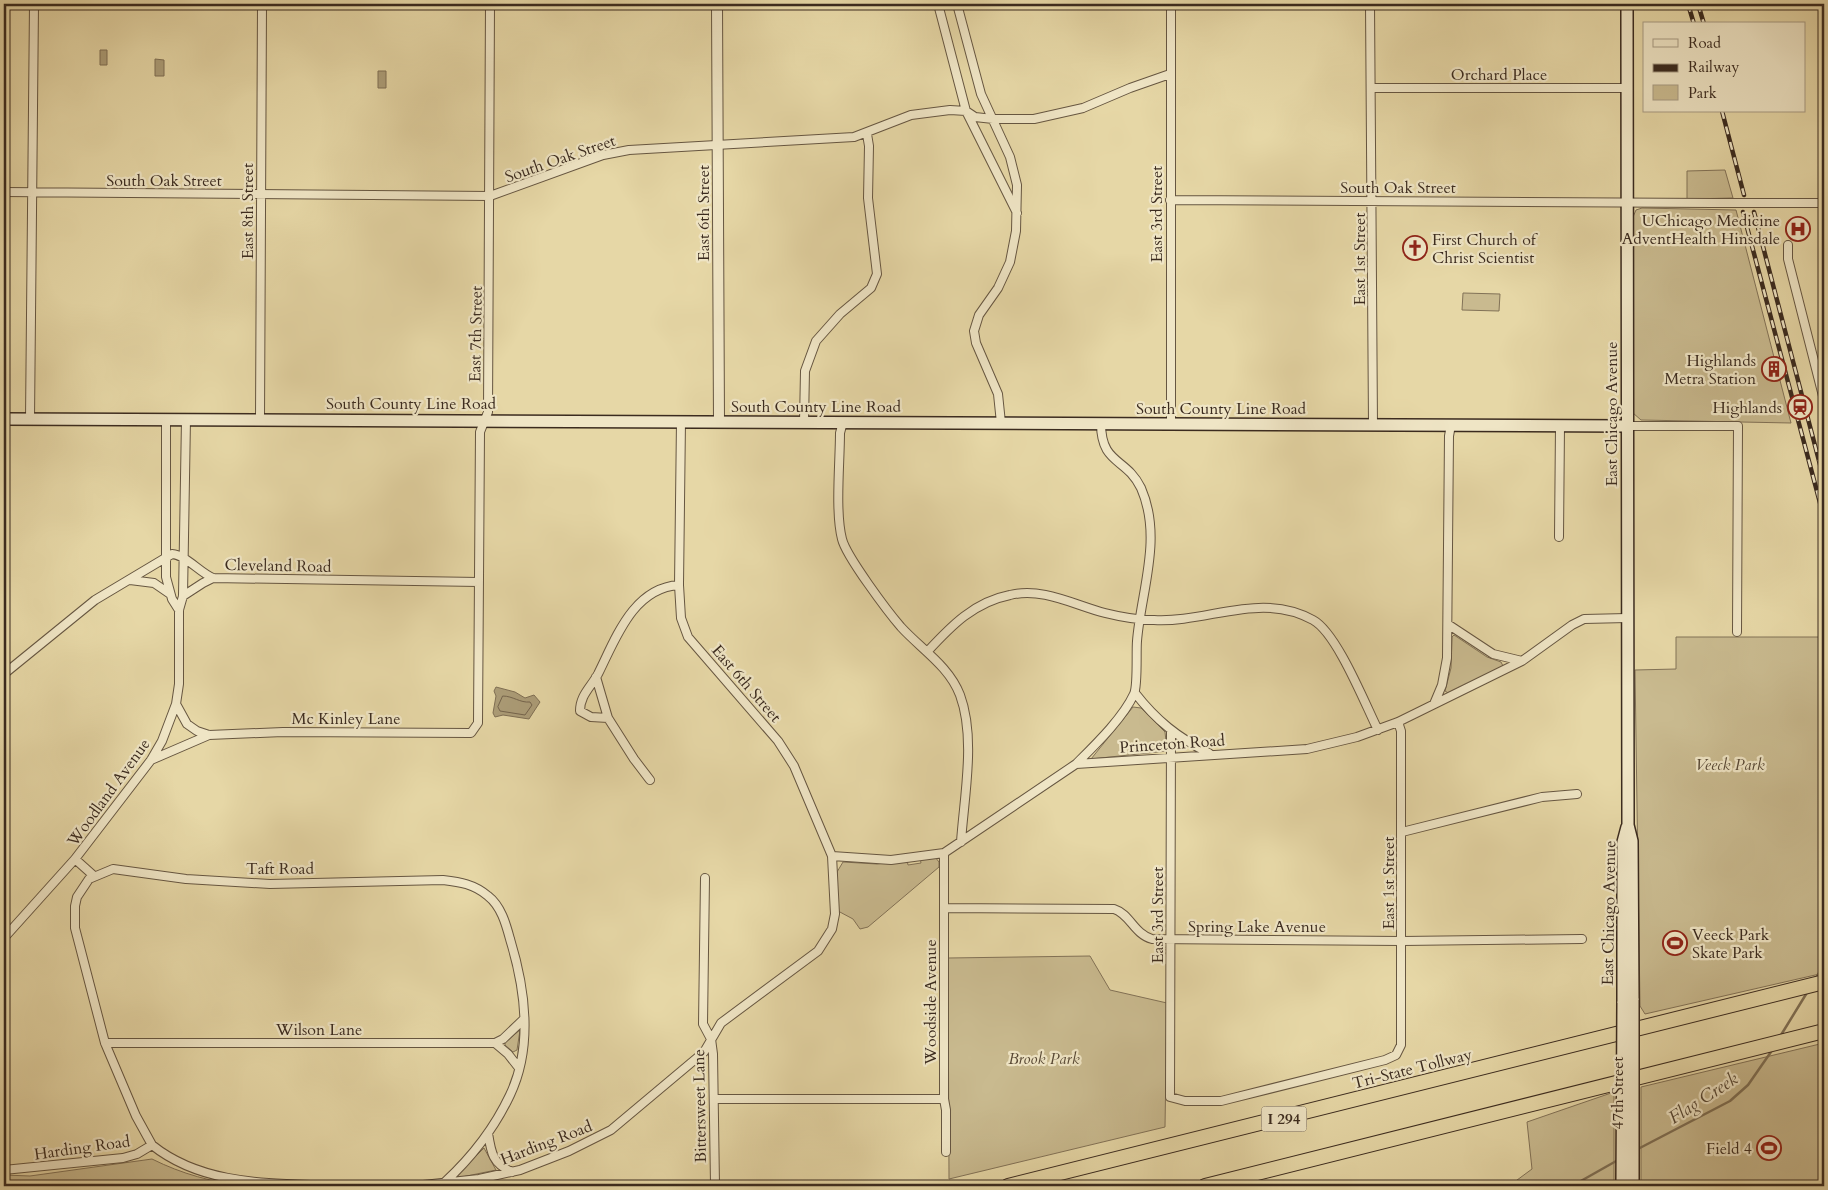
<svg xmlns="http://www.w3.org/2000/svg" width="1828" height="1190" viewBox="0 0 1828 1190" font-family="Cardo,serif">
<style>
.green{fill:#c9ba8f;stroke:#827257}
.water{fill:#ac9d78;stroke:#7f6f54}
.lines{fill:none;stroke-linecap:round;stroke-linejoin:round}
.shore{stroke:#74644c;stroke-width:1}
.stream{stroke:#7f6f54;stroke-width:2.5}
.minor-casing{stroke:#665641;stroke-width:10}
.tertiary-casing{stroke:#665641;stroke-width:12}
.secondary-casing{stroke:#3b2b1f;stroke-width:14}
.motorway-casing{stroke:#3b2b1f;stroke-width:16}
.minor{stroke:#efe5c5;stroke-width:8}
.tertiary{stroke:#efe5c5;stroke-width:10}
.secondary{stroke:#efe5c5;stroke-width:11}
.motorway{stroke:#e6d7a6;stroke-width:14}
.rail-casing{stroke:#3b2b1f;stroke-width:4.5}
.rail{stroke:#efe5c5;stroke-width:2.5;stroke-dasharray:8;stroke-linecap:butt}
.minor-bridge-casing{stroke:#665641;stroke-width:10;stroke-linecap:butt}
.secondary-bridge-casing{stroke:#3b2b1f;stroke-width:14;stroke-linecap:butt}
.minor-bridge{stroke:#efe5c5;stroke-width:8}
.secondary-bridge{stroke:#efe5c5;stroke-width:11}
.labels{text-anchor:middle;stroke-width:4.5;stroke-linejoin:round;paint-order:stroke}
.shield{fill:#efe5c5;stroke:#716351;stroke-width:1}
.shield-label{font-size:15px;font-weight:bold;fill:#3b2b1f}
.street-label{font-size:16px;fill:#3b2b1f;stroke:#efe5c5}
.poi-label{font-size:16px;fill:#3b2b1f;stroke:#efe5c5;text-anchor:end}
.park-label{font-size:16px;font-style:italic;fill:#574835;stroke:#efe5c5}
.water-label{font-size:18px;font-style:italic;fill:#574835;stroke:#efe5c5}
</style>
<rect width="100%" height="100%" fill="#e6d7a6"/>
<filter id="stains"><feTurbulence type="fractalNoise" baseFrequency=".004" numOctaves="4"/><feColorMatrix values="0 0 0 0 .2 0 0 0 0 .09 0 0 0 0 .02 0 0 0 .5 -.17"/></filter>
<radialGradient id="worn" r=".72"><stop offset=".6" stop-color="#630" stop-opacity="0"/><stop offset="1" stop-color="#630" stop-opacity=".3"/></radialGradient>
<path class="green" d="M1725,170L1733,198L1687,199V171Z
M1642,208L1736,210L1791,423L1641,420L1633,413V217L1636,210Z
M1463,293L1500,294L1499,311L1462,310Z
M1454,635L1487,657L1501,662L1503,666L1450,694L1445,691L1451,668L1452,637Z
M1676,637H1824V973L1645,1014L1640,1006L1635,670L1676,669Z
M1133,707L1141,708L1165,732L1167,751L1091,759Z
M935,857L939,862V867L868,927L860,929L853,919L838,911L837,872L843,862L877,864L907,860L908,865L921,863L920,858Z
M1090,956L1110,990L1167,1003L1165,1127L949,1179L948,958Z
M520,1030L517,1050L513,1052L505,1045V1042Z
M1824,1043V1186H1641V1087Z
M1614,1092V1186H1493L1513,1183L1532,1169L1527,1122Z
M484,1148L496,1170L457,1178V1175Z
M152,1159C182,1174 212,1182 245,1186H4V1175L30,1176Z"/>
<path class="water" d="M100,50H107V65H100Z
M155,59L164,60V76H155Z
M378,71H386V88H378Z
M496,687L515,692L525,698L534,695L540,702L529,719L503,715L495,717L493,713L496,696L494,691Z"/>
<g class="lines">
<path class="shore" d="M503,696C513,696 520,703 530,702L532,705L525,715L500,711L498,707Z"/>
<path class="stream" d="M1816,978L1824,964
M1781,1035L1808,991
M1636,1150L1730,1101L1748,1085L1773,1049
M1572,1186L1618,1160"/>
<defs>
<path id="minor" d="M938,4L966,111L1017,213
M957,4L981,94L1010,157L1017,185L1016,231L1010,262L998,288L979,315L974,331L976,343L998,394L1001,423
M1370,4L1373,425
M1371,88H1627
M4,192L490,196L603,155L629,150L854,137L911,115L950,110L966,111L975,117L993,119H1034L1083,108L1130,88L1170,74
M1170,200L1714,203
M1779,203H1824
M1788,245V259L1824,400
M30,419L34,4
M166,419V577L172,599L179,610
M260,419L262,4
M804,422L805,371L816,341L840,314L871,288L877,274L868,198L869,146L867,134
M843,422L840,433C840,462 835,512 842,539C846,556 888,612 901,627C921,649 949,666 960,695C976,738 964,797 961,842
M1171,424V4
M1627,426H1738L1737,632
M1559,537L1560,426
M130,580L154,583L170,594
M183,596L203,583L213,578
M1449,625L1493,654L1522,661L1572,625L1584,619L1627,618
M927,652C951,626 974,602 1010,595C1043,587 1074,605 1105,613C1121,617 1138,620 1154,620C1208,623 1261,591 1313,620C1337,633 1365,704 1378,730
M4,674L95,600L172,554C186,555 199,572 213,578L479,582
M596,677L608,718L634,759L650,780
M1135,693C1156,720 1178,738 1209,753
M176,704L187,724L197,731L209,735L283,732L471,733L478,723L480,432L488,412L490,4
M1434,704L1442,685L1447,658L1449,436L1451,425
M608,718L591,717L580,711C580,695 591,687 598,674C616,638 633,588 679,585
M1171,732L1170,1097L1185,1101H1221L1385,1060L1396,1055L1401,1045V731L1398,722
M151,760L209,735
M1076,764C1095,745 1123,718 1134,694C1138,686 1136,652 1137,641C1141,591 1163,538 1141,488C1126,457 1101,465 1101,423
M1402,832L1542,797L1577,794
M944,853V1099L946,1110V1152
M832,856L891,860L944,853L1076,764L1307,749L1357,737L1398,722L1522,661
M75,859L94,876
M705,878L703,1024L711,1039L713,1054L715,1185
M944,908L1114,909C1130,914 1134,934 1152,939L1402,941L1582,939
M4,938L75,859L151,760L162,741L176,704L179,684V610L183,596L186,419
M105,1043H495L503,1039L524,1019
M495,1043L508,1054L519,1068
M715,1099H944
M488,1133C491,1153 493,1164 512,1172
M152,1145L136,1116L105,1043L75,928V906L77,897L89,879L113,869L186,879L270,884L443,880C460,882 474,884 488,896C501,906 506,924 510,939C525,988 533,1047 510,1095C494,1129 472,1157 445,1182
M4,1170L123,1158L137,1154L152,1145C203,1186 271,1183 334,1186
M414,1186L479,1179L520,1170L569,1151L611,1130L704,1052L721,1023L818,951L832,929L835,914L832,856L794,766L778,741L688,637L681,618L679,585L681,421"/>
<path id="tertiary" d="M717,4L719,421"/>
<path id="secondary" d="M1627,4L1628,825L1632,841L1633,1000
M4,419L1627,426
M1623,1003V842L1627,827"/>
<path id="motorway" d="M1008,1186L1824,982
M1205,1186L1824,1031"/>
</defs>
<use href="#minor" class="minor-casing"/>
<use href="#tertiary" class="tertiary-casing"/>
<use href="#secondary" class="secondary-casing"/>
<use href="#motorway" class="motorway-casing"/>
<use href="#minor" class="minor"/>
<use href="#tertiary" class="tertiary"/>
<use href="#secondary" class="secondary"/>
<use href="#motorway" class="motorway"/>
<defs>
<path id="rail" d="M1688,4L1694,24
M1698,4L1704,24
M1722,111L1744,195
M1743,212L1824,518
M1754,212L1824,480"/>
</defs>
<use href="#rail" class="rail-casing"/>
<use href="#rail" class="rail"/>
<defs>
<path id="minor-bridge" d="M1714,203H1779"/>
<path id="secondary-bridge" d="M1633,1000V1186
M1622,1186L1623,1003"/>
</defs>
<use href="#minor-bridge" class="minor-bridge-casing"/>
<use href="#secondary-bridge" class="secondary-bridge-casing"/>
<use href="#minor-bridge" class="minor-bridge"/>
<use href="#secondary-bridge" class="secondary-bridge"/>
</g>
<defs>
<symbol id="hospital-ring" viewBox="-11 -11 22 22"><circle r="9.5" fill="#efe5c5" stroke="#8f2418" stroke-width="1.5"/><path d="M-5-5h3v3.5h4V-5h3V5h-3V1.5h-4V5h-3Z" fill="#8f2418"/></symbol>
<symbol id="church-ring" viewBox="-11 -11 22 22"><circle r="9.5" fill="#efe5c5" stroke="#8f2418" stroke-width="1.5"/><path d="M-1.2-6h2.4v3.5h3.3v2.4h-3.3V6h-2.4V-.1h-3.3v-2.4h3.3Z" fill="#8f2418"/></symbol>
<symbol id="building-ring" viewBox="-11 -11 22 22"><circle r="9.5" fill="#efe5c5" stroke="#8f2418" stroke-width="1.5"/><path d="M-4-6H4V6H1V3H-1V6H-4ZM-2.5-4.3h1.7v1.8h-1.7ZM.8-4.3h1.7v1.8H.8ZM-2.5-1h1.7V.8h-1.7ZM.8-1h1.7V.8H.8Z" fill="#8f2418"/></symbol>
<symbol id="station-ring" viewBox="-11 -11 22 22"><circle r="9.5" fill="#efe5c5" stroke="#8f2418" stroke-width="1.5"/><path d="M-3-6H3Q5-6 5-4V2Q5 4 3 4L4.5 6H3L1.5 4h-3L-3 6H-4.5L-3 4Q-5 4-5 2V-4Q-5-6-3-6ZM-3.5-4v3h7v-3ZM-3.5 1v1.5H-2V1ZM2 1v1.5H3.5V1Z" fill="#8f2418"/></symbol>
<symbol id="stadium-ring" viewBox="-11 -11 22 22"><circle r="9.5" fill="#efe5c5" stroke="#8f2418" stroke-width="1.5"/><path d="M0-5a6.5 5 0 1 0 0 10a6.5 5 0 1 0 0-10ZM-3.5-1.8h7v3.6h-7Z" fill="#8f2418"/></symbol>
</defs>
<g fill-rule="evenodd">
<use href="#hospital-ring" x="1784" y="215" width="28" height="28"/>
<use href="#church-ring" x="1401" y="234" width="28" height="28"/>
<use href="#building-ring" x="1760" y="355" width="28" height="28"/>
<use href="#station-ring" x="1786" y="393" width="28" height="28"/>
<use href="#stadium-ring" x="1661" y="929" width="28" height="28"/>
<use href="#stadium-ring" x="1755" y="1134" width="28" height="28"/>
</g>
<g class="labels">
<rect class="shield" x="1261.5" y="1106.5" width="45" height="25" rx="4"/>
<g class="shield-label">
<text x="1284" y="1124">I 294</text>
</g>
<g class="street-label">
<text x="1499" y="80">Orchard Place</text>
<text transform="translate(560 158) rotate(-19)" y="6">South Oak Street</text>
<text x="164" y="186">South Oak Street</text>
<text x="1398" y="193">South Oak Street</text>
<text transform="translate(247 211) rotate(-90)" y="6">East 8th Street</text>
<text transform="translate(703 213) rotate(-90)" y="6">East 6th Street</text>
<text transform="translate(1156 214) rotate(-90)" y="6">East 3rd Street</text>
<text transform="translate(1359 259) rotate(-90)" y="6">East 1st Street</text>
<text transform="translate(475 334) rotate(-89)" y="6">East 7th Street</text>
<text x="411" y="409">South County Line Road</text>
<text x="816" y="412">South County Line Road</text>
<text x="1221" y="414">South County Line Road</text>
<text transform="translate(1611 414) rotate(-90)" y="6">East Chicago Avenue</text>
<text transform="translate(278 565) rotate(1)" y="6">Cleveland Road</text>
<text transform="translate(747 683) rotate(49)" y="6">East 6th Street</text>
<text x="346" y="724">Mc Kinley Lane</text>
<text transform="translate(1172 743) rotate(-4)" y="6">Princeton Road</text>
<text transform="translate(108 792) rotate(-54)" y="6">Woodland Avenue</text>
<text x="280" y="874">Taft Road</text>
<text transform="translate(1388 883) rotate(-90)" y="6">East 1st Street</text>
<text transform="translate(1608 913) rotate(-89)" y="6">East Chicago Avenue</text>
<text transform="translate(1157 915) rotate(-90)" y="6">East 3rd Street</text>
<text x="1257" y="932">Spring Lake Avenue</text>
<text transform="translate(930 1002) rotate(-90)" y="6">Woodside Avenue</text>
<text x="319" y="1035">Wilson Lane</text>
<text transform="translate(1412 1068) rotate(-14)" y="6">Tri-State Tollway</text>
<text transform="translate(1617 1093) rotate(-90)" y="6">47th Street</text>
<text transform="translate(699 1106) rotate(-91)" y="6">Bittersweet Lane</text>
<text transform="translate(546 1142) rotate(-21)" y="6">Harding Road</text>
<text transform="translate(82 1147) rotate(-8)" y="6">Harding Road</text>
</g>
<g class="poi-label">
<text x="1780" y="226">UChicago Medicine<tspan x="1780" dy="18">AdventHealth Hinsdale</tspan></text>
<text x="1432" y="245" text-anchor="start">First Church of<tspan x="1432" dy="18">Christ Scientist</tspan></text>
<text x="1756" y="366">Highlands<tspan x="1756" dy="18">Metra Station</tspan></text>
<text x="1782" y="413">Highlands</text>
<text x="1692" y="940" text-anchor="start">Veeck Park<tspan x="1692" dy="18">Skate Park</tspan></text>
<text x="1752" y="1154">Field 4</text>
</g>
<g class="park-label">
<text x="1730" y="770">Veeck Park</text>
<text x="1044" y="1064">Brook Park</text>
</g>
<g class="water-label">
<text transform="translate(1703 1098) rotate(-33)" y="6">Flag Creek</text>
</g>
</g>
<rect width="1828" height="1190" fill="none" stroke="#e6d7a6" stroke-width="20"/>
<rect x="5" y="5" width="1818" height="1180" fill="none" stroke="#3b2b1f" stroke-width="2.5"/>
<rect x="10" y="10" width="1808" height="1170" fill="none" stroke="#3b2b1f"/>
<rect x="1643" y="22" width="162" height="90" fill="#efe5c5" stroke="#a79b83"/>
<rect x="1653" y="39" width="25" height="8" fill="#efe5c5" stroke="#a79b83"/>
<text x="1688" y="48" font-size="15" fill="#3b2b1f">Road</text>
<rect x="1653" y="64" width="25" height="8" fill="#3b2b1f" stroke="#a79b83"/>
<text x="1688" y="72" font-size="15" fill="#3b2b1f">Railway</text>
<rect x="1653" y="85" width="25" height="15" fill="#c9ba8f" stroke="#a79b83"/>
<text x="1688" y="98" font-size="15" fill="#3b2b1f">Park</text>
<rect width="100%" height="100%" filter="url(#stains)"/>
<rect width="100%" height="100%" fill="url(#worn)"/>
</svg>
